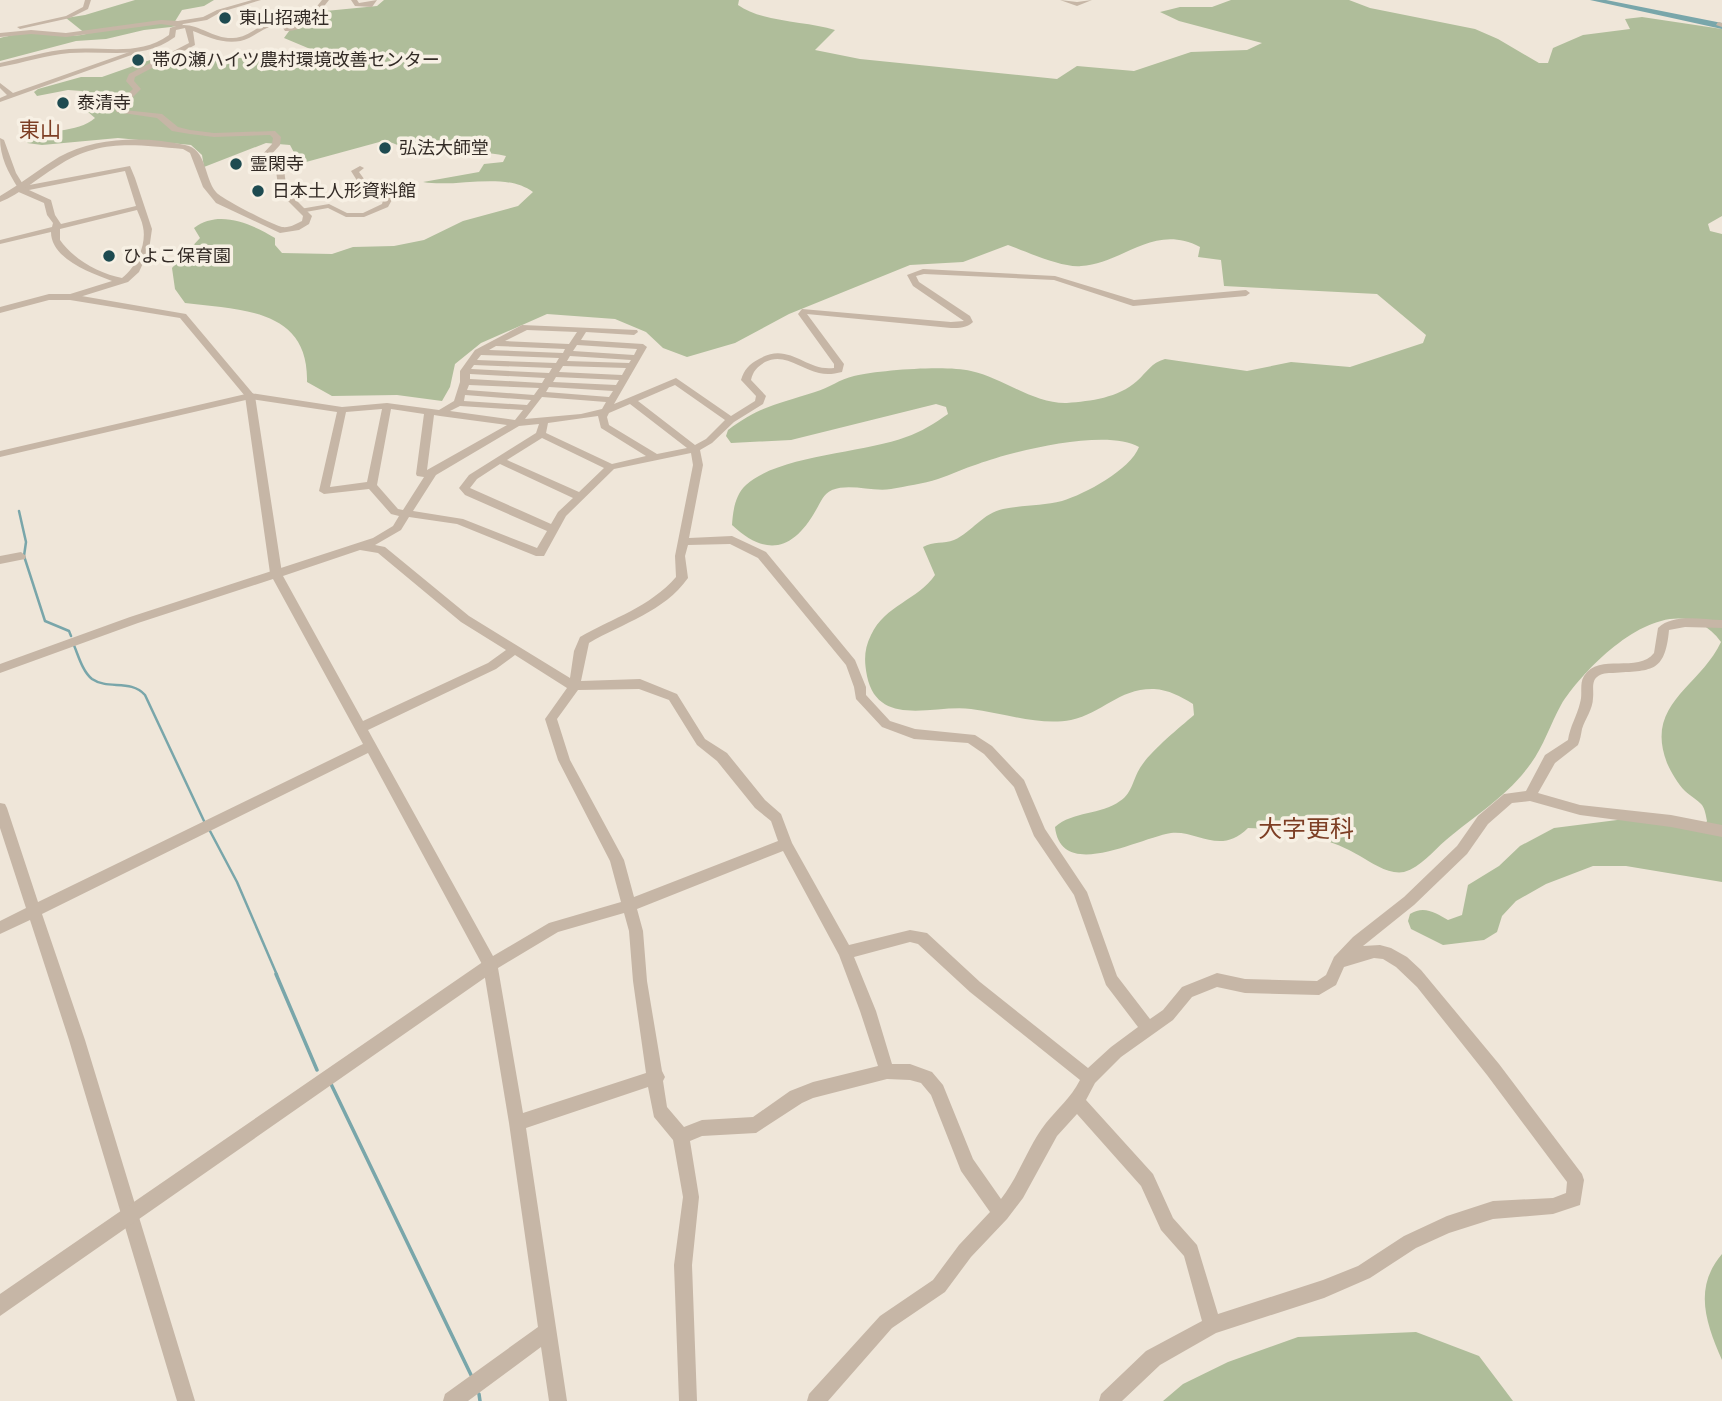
<svg xmlns="http://www.w3.org/2000/svg" width="1722" height="1401" viewBox="0 0 1722 1401" font-family="'DejaVu Sans','Noto Sans JP',sans-serif">
<style>
.green{fill:#afbd9a}
.lines{fill:none;stroke-linecap:round;stroke-linejoin:round}
.stream-far1{stroke:#79a6aa;stroke-width:2.5}
.stream{stroke:#79a6aa;stroke-width:3.5}
.river{fill:#79a6aa;fill-rule:evenodd}
.minor{fill:#c6b6a6;fill-rule:evenodd}
.tertiary{fill:#c6b6a6;fill-rule:evenodd}
.poi-dot{fill:#1e4b51;stroke:#f7f0e4;stroke-width:2.5}
.labels{text-anchor:middle;stroke-width:7;stroke-linejoin:round;paint-order:stroke}
.far-poi-label{font-size:18px;fill:#332b26;stroke:#f7f0e4;text-anchor:start}
.far-quarter-label{font-size:21px;fill:#7d3e24;stroke:#f7f0e4}
.quarter-label{font-size:24px;fill:#7d3e24;stroke:#f7f0e4}
</style>
<rect width="100%" height="100%" fill="#efe6d9"/>
<path class="green" d="M135,0H214L204,6L182,10L174,23L176,26L171,27L144,30L106,39L76,41L0,61V38C11,36 24,31 35,32C52,35 68,38 86,34L66,18L85,15Z
M384,0H739L738,5C761,22 806,21 835,30L815,50L860,59L1057,79L1077,66L1134,71L1191,52L1247,50L1262,43L1179,21L1160,12L1180,7H1212L1231,0H1349L1370,8L1475,29L1498,39L1539,63H1548L1553,48L1583,35L1630,29L1625,19L1642,17L1722,29V216L1708,224L1710,231L1722,234V882L1626,866H1593L1546,884L1516,901L1502,916L1497,932L1484,940L1443,945L1411,929L1408,921L1410,914C1424,905 1436,913 1448,920L1462,915L1468,885L1499,866L1520,846L1554,828L1625,819L1702,829L1707,821C1706,816 1705,809 1702,805C1698,800 1690,796 1685,791C1678,784 1671,772 1667,763C1644,704 1700,687 1721,642C1674,578 1589,661 1561,705C1550,725 1543,748 1529,766C1505,798 1475,815 1446,840C1433,851 1421,867 1404,872C1389,875 1372,863 1360,856C1326,836 1287,829 1248,828C1220,856 1198,830 1171,833C1139,838 1061,882 1055,827C1073,811 1101,815 1120,801C1133,793 1133,777 1142,765C1153,749 1179,728 1194,715L1193,704C1180,696 1169,690 1154,689C1119,688 1103,713 1071,720C1039,726 1003,713 971,709C935,704 878,729 867,676C864,661 864,649 871,635C885,605 918,600 935,575L923,547C933,541 944,544 954,540C972,532 983,513 1003,509C1022,505 1043,506 1062,501C1085,494 1130,470 1139,447C1107,428 1013,451 978,464C964,468 951,475 938,479C923,484 906,486 891,489C872,492 850,483 832,490C823,494 821,502 816,510C793,551 766,557 732,525C733,511 735,495 746,485C778,455 865,453 906,437C921,432 935,423 948,414L946,407L936,404L791,440L731,443L726,436L728,430C760,406 778,404 815,392C829,388 840,379 854,376C880,370 946,365 971,371C1003,378 1034,404 1067,403C1091,401 1118,398 1137,381C1147,372 1151,363 1165,359L1247,371L1291,362L1350,367L1423,343L1426,335L1377,294L1224,286L1221,260L1198,257L1200,247C1153,223 1125,263 1081,266C1062,268 1027,252 1008,245L963,262L910,265L789,314L735,343L687,357L663,348L646,332L615,319L547,314L481,343L455,364L450,387L442,401L397,395L332,396L307,382C309,308 240,310 185,303L175,289L172,268L200,238L194,228C219,209 252,224 275,238V245L282,253L332,254L353,247L394,246L424,240L463,221L518,206L533,192C504,171 457,188 423,182L479,172L484,164L503,162L506,156C477,149 448,157 419,153C405,151 397,142 383,141L306,162L298,160L290,145L266,143L204,167L202,155L191,145L118,138L42,145L27,143C45,127 77,134 95,118L81,106L82,91L68,90L37,96L34,92L38,89L81,77H102L153,59L177,56L269,59H300L314,55L315,51L284,38L292,27L285,21L305,13L377,6Z
M1722,1254V1360C1706,1323 1693,1288 1722,1254Z
M1416,1332L1479,1356L1513,1401H1163L1183,1384L1228,1362L1298,1337Z"/>
<g class="lines">
<path class="stream-far1" d="M19,511L26,542L24,556L45,621L69,631L71,636
M73,643C78,654 82,671 92,679C108,690 131,679 145,695L204,821
M210,831L237,882L277,975"/>
<path class="stream" d="M276,974L317,1070
M331,1084L472,1377
M479,1394L480,1401"/>
<path class="river" d="M1590,0H1606L1722,23V29Z"/>
<path class="minor" d="M85,0H91L88,9L70,18L20,29L17,27L66,16L83,7Z
M252,0H261L221,12L207,20L183,24L181,27L161,24L66,37L31,34L0,37V33L31,30L66,33L161,20L178,21L203,17L217,10Z
M1060,0L1077,2L1092,0L1077,6Z
M1718,22L1722,23V27L1716,25Z
M135,50L137,53L0,102V98L7,95L0,88V83L13,93Z
M0,138L4,140L16,173L24,186L130,166L135,178L152,229L149,250L139,272L128,282L70,300L67,299V295L112,281C91,273 51,259 51,232L0,244V240L52,227L53,223L47,215L44,203L14,190L18,188C8,172 0,157 0,138ZM125,171L136,206L61,224L55,215L51,200L29,190ZM137,210C139,215 142,221 143,227C147,245 136,267 122,278C100,274 73,259 60,240V229Z
M360,166L364,168L359,172L367,183L391,195L393,198L388,207L364,217H346L328,208L300,213V209L329,204L347,213H363L382,204L384,197L361,187L351,171Z
M923,269L1055,276L1134,300L1246,290L1250,293L1246,296L1133,306L1054,280L924,274L916,276L919,282L970,316L973,322C967,328 959,328 951,328L807,314L844,364L842,372C834,374 827,375 819,373C801,369 784,352 765,362C757,367 753,371 751,380L766,396L763,404L734,422L712,443L700,450L703,465L689,538L732,536L766,552L855,660L866,687V695L890,721L915,729L975,735L992,746L1024,780L1045,829L1087,892L1117,976L1150,1019L1163,1010L1182,987L1217,973L1245,979L1317,981L1326,975L1334,957L1353,937L1404,897L1457,846L1478,816L1504,794L1526,791L1545,755L1568,740C1570,726 1577,716 1580,703C1583,694 1579,684 1584,676C1599,652 1638,674 1654,653L1658,628C1674,613 1702,620 1722,620V628L1685,627L1669,630C1665,674 1651,670 1613,673C1608,673 1601,673 1597,677C1591,682 1594,691 1593,698C1593,709 1585,719 1582,729C1581,735 1580,740 1578,745L1555,763L1538,793L1580,805L1671,815L1722,825V837L1671,827L1580,815L1530,801L1512,803L1488,824L1467,854L1414,905L1363,946L1380,945L1391,948L1407,957L1421,970L1499,1064L1582,1174L1584,1180L1580,1205L1553,1214L1493,1219L1449,1233L1416,1248L1370,1278L1324,1298L1216,1333L1160,1365L1122,1401H1099L1101,1394L1146,1351L1202,1321L1184,1256L1161,1230L1141,1186L1077,1114L1057,1136L1023,1198L1007,1219L971,1257L945,1292L892,1328L828,1401H807L809,1394L880,1316L933,1280L959,1245L990,1212L961,1171L931,1095L921,1083L910,1080L887,1079L813,1098L802,1103L756,1133L702,1136L690,1141L699,1197L692,1265L697,1401H679L674,1265L683,1197L673,1140L654,1117L648,1087L526,1128L567,1401H549L541,1347L468,1401H443L445,1394L538,1327L509,1123L483,966L368,753L42,914L85,1040L195,1401H177L69,1040L30,920L0,934V921L26,908L0,828V803L5,804L7,808L38,902L363,744L273,579L138,623L0,673V664L130,617L373,538L393,526L399,516L391,514L369,489L324,494L319,491L337,412L250,399L0,457V451L250,393L342,407L387,403L439,410L454,401L460,382V371L475,350L522,325L637,330L638,332L634,335L586,332L581,340L643,344L647,347L614,404L676,378L731,416L755,401L756,396L741,380C744,370 749,364 759,359C789,341 806,372 834,368V364L798,314L802,309L951,322L964,321L913,286L907,275ZM527,330L577,332L569,344L505,341ZM577,345L637,349L634,355L573,351ZM496,346L565,349L563,353L489,350ZM481,355L559,358L556,363L477,360ZM570,356L631,360L629,363L567,361ZM474,365L552,368L549,373L471,369ZM563,366L626,368L622,375L559,372ZM470,374L545,378L542,383L470,379ZM556,377L619,380L616,385L553,382ZM469,385L539,388L534,395L467,390ZM675,385L725,420L706,439L695,445L638,401ZM549,387L613,391L609,397L546,392ZM465,395L531,400L527,405L464,401ZM542,397L606,402L602,409L581,414L525,419ZM630,404L687,448L657,454L609,425L607,417L609,413ZM460,406L523,410L515,420L450,411ZM382,409L367,482L330,487L346,412ZM391,409L424,414L416,474L417,476L424,477L403,510L398,509L377,485ZM434,415L440,416L507,425L427,470ZM598,416L601,428L646,456L612,464L546,433L548,423ZM539,424L536,433L469,475L459,488L465,495L547,531L537,548L463,519L413,511L436,475L519,426ZM542,438L604,468L579,492L507,460ZM691,453L693,465L675,556L676,577C650,607 613,618 580,637L574,651L570,678L469,616L385,547L375,545L401,530L409,517L457,524L536,556H544L566,516L614,469ZM500,464L573,498L558,512L551,524L470,488L477,479ZM730,544L758,558L846,665L854,687L856,699L882,727L914,739L968,743L984,754L1014,787L1034,836L1074,895L1106,985L1138,1027L1111,1047L1088,1068L980,982L927,933L910,930L849,945L792,843L781,814L765,800L727,753L705,739L677,694L640,679L581,681L589,643C623,623 664,612 688,578L685,556L688,545ZM360,550L378,553L461,622L506,650L488,663L363,721L283,576ZM515,655L567,688L545,719L558,760L610,861L621,902L549,923L493,956L368,730L496,669ZM639,689L669,700L697,745L717,761L755,808L771,821L778,841L634,897L624,860L570,760L557,719L578,690ZM783,851L839,955L860,1011L878,1066L813,1082L790,1091L753,1117L702,1120L684,1127L667,1107L663,1081L665,1077L662,1071L647,981L643,931L637,909ZM624,913L629,931L633,981L646,1073L523,1113L498,968L558,932ZM910,942L918,944L970,992L1080,1080C1070,1099 1058,1108 1046,1123C1028,1146 1019,1176 1001,1199L973,1159L943,1085L932,1072L910,1064H892L876,1011L854,957ZM1374,958L1383,959L1396,967L1417,987L1487,1075L1567,1182L1566,1193L1553,1198L1493,1201L1447,1216L1404,1236L1358,1266L1323,1280L1218,1314L1197,1245L1173,1218L1153,1174L1086,1100L1095,1083L1121,1057L1173,1020L1192,997L1217,987L1245,993L1319,995L1336,985L1344,967Z
M21,552L26,556L25,559L0,564V556Z"/>
<path class="tertiary" d="M322,0H329C317,15 306,32 285,31L281,25C267,25 261,32 249,38C230,47 210,38 193,31L195,45L135,77L134,81L141,89L124,106V110L162,114L178,127L190,130L214,133L275,131L281,137L280,145L269,157L284,170L287,191L312,216L309,224L299,230L280,233L216,203L203,187L190,153L183,149C134,145 100,138 56,167C38,178 20,194 0,202V196C21,184 39,169 59,157C95,137 146,136 185,145C207,149 204,178 216,192C220,198 275,226 282,227C290,228 296,224 302,221L303,216L279,192L276,171L260,157L272,144L273,138L270,135L214,137L190,134L172,131L157,118L116,112L117,103L133,89L126,81L129,74L189,43L185,28L176,30L175,37C143,61 107,50 70,53C46,55 23,63 0,67V63C23,58 46,51 69,49C104,46 139,57 169,35L170,28C194,17 209,39 233,38C253,37 260,19 285,22L289,28C304,24 313,11 322,0Z
M351,0H357L359,3L377,0L372,7L355,6Z
M49,294H70L186,314L255,396L282,573L280,576H272L270,573L245,396L180,318L70,300H49L0,313V307Z
M490,957L496,960L498,965L496,970L0,1316V1294Z"/>
</g>
<g class="poi-dot">
<circle cx="225" cy="18" r="7"/>
<circle cx="138" cy="60" r="7"/>
<circle cx="63" cy="103" r="7"/>
<circle cx="385" cy="148" r="7"/>
<circle cx="236" cy="164" r="7"/>
<circle cx="258" cy="191" r="7"/>
<circle cx="109" cy="256" r="7"/>
</g>
<g class="labels">
<g class="far-poi-label">
<text x="239" y="24">東山招魂社</text>
<text x="152" y="66">帯の瀬ハイツ農村環境改善センター</text>
<text x="77" y="109">泰清寺</text>
<text x="399" y="154">弘法大師堂</text>
<text x="250" y="170">霊閑寺</text>
<text x="272" y="197">日本土人形資料館</text>
<text x="123" y="262">ひよこ保育園</text>
</g>
<g class="far-quarter-label">
<text x="40" y="137">東山</text>
</g>
<g class="quarter-label">
<text x="1306" y="837">大字更科</text>
</g>
</g>
</svg>
